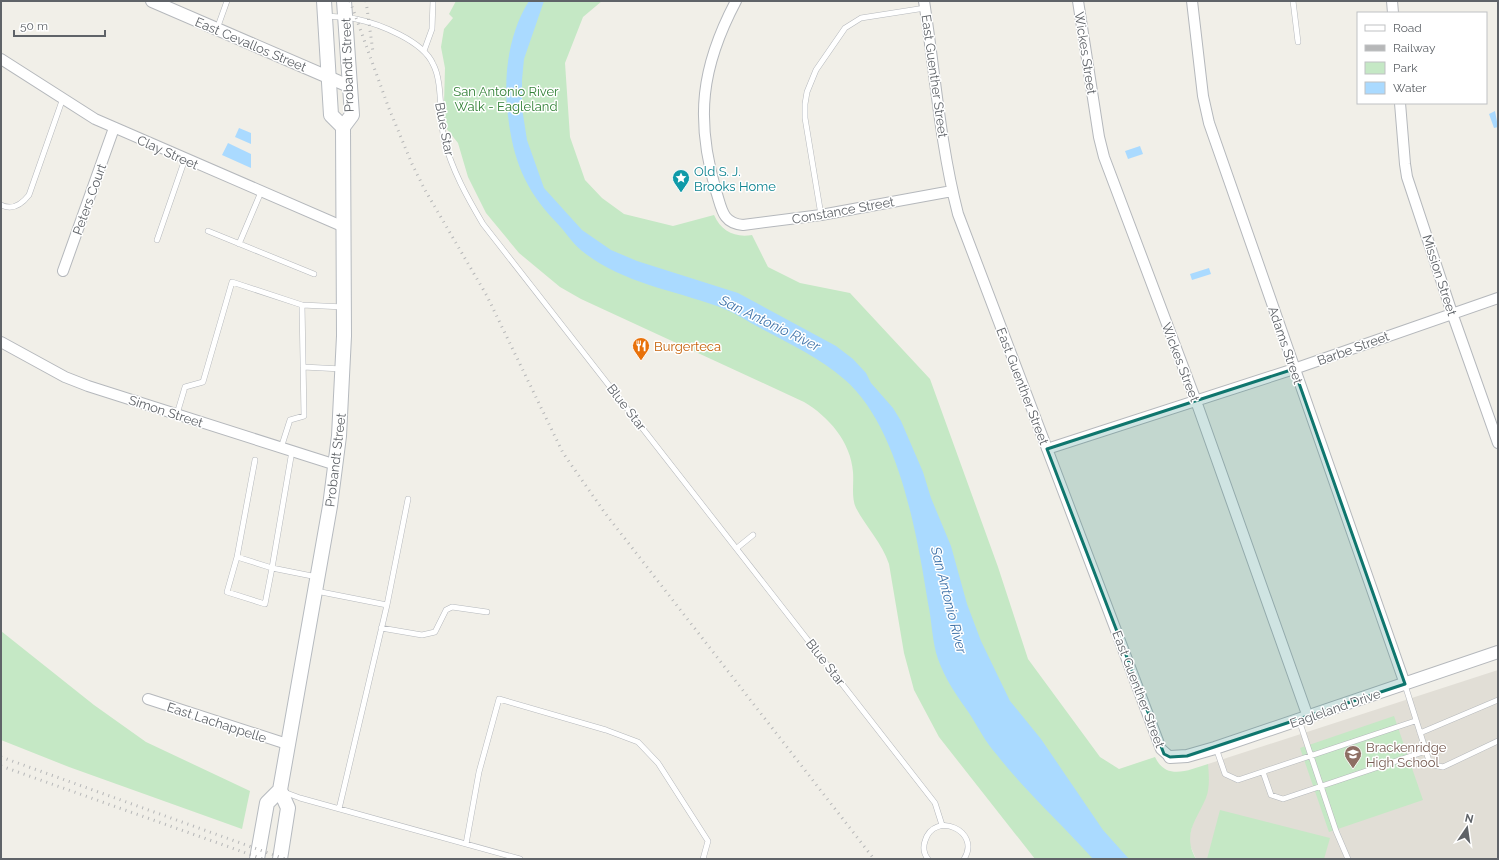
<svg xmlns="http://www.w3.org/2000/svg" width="1499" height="860" viewBox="0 0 1499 860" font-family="Raleway,sans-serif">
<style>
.education{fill:#e1ded6}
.green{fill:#c5e8c5}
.water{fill:#aadaff}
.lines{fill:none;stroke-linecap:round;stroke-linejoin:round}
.service-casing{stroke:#b5b8bc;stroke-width:6}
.minor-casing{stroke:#b5b8bc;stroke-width:12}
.tertiary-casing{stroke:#b5b8bc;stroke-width:14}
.secondary-casing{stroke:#b6babf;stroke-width:16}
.service{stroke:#fff;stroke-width:5}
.minor{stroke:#fff;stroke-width:10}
.tertiary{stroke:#fff;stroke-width:12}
.secondary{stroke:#fff;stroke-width:14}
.rail{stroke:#b6b7b8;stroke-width:3;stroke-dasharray:1 5;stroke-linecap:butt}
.marked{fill:#0f766e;fill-opacity:0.2;stroke:#0f766e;stroke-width:3;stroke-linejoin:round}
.labels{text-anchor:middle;stroke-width:3;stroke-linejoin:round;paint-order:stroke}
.street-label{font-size:13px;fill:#5f6368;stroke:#fff}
.park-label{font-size:13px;fill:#348238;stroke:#fff}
.culture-label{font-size:13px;fill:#0d838f;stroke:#fff;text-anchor:start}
.food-label{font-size:13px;fill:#c56008;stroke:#fff;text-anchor:start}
.education-label{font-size:13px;fill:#785e54;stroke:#fff;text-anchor:start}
.water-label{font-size:14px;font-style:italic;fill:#4174aa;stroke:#fff}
</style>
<rect width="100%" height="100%" fill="#f1efe8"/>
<path class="education" d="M1498,670V859H1196L1190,845V834L1194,819L1206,797L1208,784V764Z"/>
<path class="green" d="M456,1H602L583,17L565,63L570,137L585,180L602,198L624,214L673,226L714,215C721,231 735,238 752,235L768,267L800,283L850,293L930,379L998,567L1028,659L1100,757L1119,769L1155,757C1166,781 1189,770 1208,764C1209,775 1210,788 1206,798C1196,821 1182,834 1196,859H1035L939,737L914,690L904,653L889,564C882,543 866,527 856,508C851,497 854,484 853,472C851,442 828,416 804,402L581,299L560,287L519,253L486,213L468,177L458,143L446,128L444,104L445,68L441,47L444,29L453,18L449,14Z
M1,631L94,705L146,742L250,791L242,829L69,767L1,740Z
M1394,716L1423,800L1329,832L1300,748Z
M1220,810L1330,838L1324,859H1207Z"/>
<path class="water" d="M529,1H544L524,59L522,80V108L527,140L544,188L582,230L611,250L637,261L738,293L836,346L853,359L866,373L871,383L893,408L901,421L923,472L931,498L951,546L967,604L981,641L1010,701L1041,739L1103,830L1129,859H1093C1062,824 1026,792 997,755C986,743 978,727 969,713C957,696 945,679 938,659C932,642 932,621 928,603C917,535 899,426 844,379C820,358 790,344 762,329C747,321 734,312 717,306C672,290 620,282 582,251C571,242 565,231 556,222C525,190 513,159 508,116C503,78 508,34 529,1Z
M1495,111L1498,127L1494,128L1489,114Z
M239,128L251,133V144L235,137Z
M228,143L251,154V168L222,155Z
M1140,146L1143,154L1128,159L1125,151Z
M1209,268L1211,274L1192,280L1190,274Z"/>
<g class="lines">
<defs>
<path id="service" d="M1293,1L1298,42
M326,16C336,17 347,17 356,19C380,24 423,41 433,64C443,82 439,117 444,139C452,170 467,197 483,224L935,803L942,825
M217,29L227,1
M424,51L432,29L433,1
M1,205C13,211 22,204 29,195L63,98
M821,215L805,118V104L807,92L816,70L845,28L861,18L925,8
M208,231L314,274
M157,240L185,159
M239,244L261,192
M303,367L342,369
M177,414L185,387L203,382L232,282L302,305
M281,448L290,420L304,416L302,305L344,307
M292,451L272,568L317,577
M737,548L753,535
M237,557L227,592L265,604L272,568L237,557L255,460
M316,591L387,605
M381,628L422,635L435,632L446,610L452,607L487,612
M1405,685L1430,764L1443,767L1498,741
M1299,720L1336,831L1348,859
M1420,733L1498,700
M1216,748L1225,774L1238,780L1415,721
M1263,772L1271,795L1283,799L1426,751
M284,792L300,798L520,859
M339,809L387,605L408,499
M466,844L479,772L499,699L606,730L638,742L658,763L708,841L703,859
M928,859C924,854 923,847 925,841C934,810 982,831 964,859"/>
<path id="minor" d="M736,1C701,67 695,119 716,191C722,209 722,223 743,225L821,215L952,191
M924,1C935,72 940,144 958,214L1161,749L1170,757
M1078,1L1099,137L1104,157L1196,401L1308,717
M1192,1L1203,96L1209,123L1405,684
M1392,1L1393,13
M1,59L95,119L344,227
M1400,103L1405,164L1407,177L1452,313L1498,443
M63,271L114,128
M1,342L65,377L88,386L336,465
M1047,449L1294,369L1498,298
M148,699L287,744"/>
<path id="tertiary" d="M152,1L351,87
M1170,757L1187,756L1215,748L1498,652"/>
<path id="secondary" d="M324,1L331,115L343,127
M257,859L267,803L280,790
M280,859L288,808L280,790L330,506L339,436L344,336L343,127L352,115L344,1"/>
</defs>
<use href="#service" class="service-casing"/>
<use href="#minor" class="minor-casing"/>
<use href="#tertiary" class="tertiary-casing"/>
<use href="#secondary" class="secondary-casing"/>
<use href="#service" class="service"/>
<use href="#minor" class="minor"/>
<use href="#tertiary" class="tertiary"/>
<use href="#secondary" class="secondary"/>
<path class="rail" d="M350,1L388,106L412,164L425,190L487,296L563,453L605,513L874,859
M366,1L373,52
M1,757L285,859
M1,766L263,859"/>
</g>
<path class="marked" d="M1294,369L1405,684L1187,756L1170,757L1164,754L1047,449Z"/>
<defs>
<symbol id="sight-pin" viewBox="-11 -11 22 30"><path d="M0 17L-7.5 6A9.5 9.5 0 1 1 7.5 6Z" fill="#0f9aa8" stroke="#fff"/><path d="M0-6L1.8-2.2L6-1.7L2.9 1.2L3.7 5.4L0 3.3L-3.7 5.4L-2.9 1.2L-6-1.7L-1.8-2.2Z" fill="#fff"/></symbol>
<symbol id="restaurant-pin" viewBox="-11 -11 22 30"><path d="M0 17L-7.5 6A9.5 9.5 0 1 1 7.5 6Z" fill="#e8710a" stroke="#fff"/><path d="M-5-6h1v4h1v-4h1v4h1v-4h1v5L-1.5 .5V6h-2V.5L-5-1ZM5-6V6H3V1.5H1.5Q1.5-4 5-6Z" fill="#fff"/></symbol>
<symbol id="school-pin" viewBox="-11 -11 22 30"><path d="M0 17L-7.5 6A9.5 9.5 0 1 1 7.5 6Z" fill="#8d6e63" stroke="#fff"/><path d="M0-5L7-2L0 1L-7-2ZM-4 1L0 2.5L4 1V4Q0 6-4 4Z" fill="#fff"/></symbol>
</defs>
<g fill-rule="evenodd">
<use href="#sight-pin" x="671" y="168" width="20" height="27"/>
<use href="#restaurant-pin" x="631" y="336" width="20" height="27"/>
<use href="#school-pin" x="1343" y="744" width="20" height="27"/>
</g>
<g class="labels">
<g class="street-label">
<text transform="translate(251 44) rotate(23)" y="5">East Cevallos Street</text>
<text transform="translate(1086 53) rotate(81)" y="5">Wickes Street</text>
<text transform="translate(347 65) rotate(-92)" y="5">Probandt Street</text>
<text transform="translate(935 76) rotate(82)" y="5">East Guenther Street</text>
<text transform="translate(445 129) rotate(79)" y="5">Blue Star</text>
<text transform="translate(168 152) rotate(24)" y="5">Clay Street</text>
<text transform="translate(89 199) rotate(-70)" y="5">Peters Court</text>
<text transform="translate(843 210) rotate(-10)" y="5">Constance Street</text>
<text transform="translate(1440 275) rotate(72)" y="5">Mission Street</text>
<text transform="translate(1286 345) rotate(71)" y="5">Adams Street</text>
<text transform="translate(1353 348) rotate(-20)" y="5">Barbe Street</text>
<text transform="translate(1181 362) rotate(69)" y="5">Wickes Street</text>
<text transform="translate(1023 386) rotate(69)" y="5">East Guenther Street</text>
<text transform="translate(627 407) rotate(52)" y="5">Blue Star</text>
<text transform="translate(166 411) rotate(18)" y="5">Simon Street</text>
<text transform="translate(335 460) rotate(-83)" y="5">Probandt Street</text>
<text transform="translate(826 662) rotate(52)" y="5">Blue Star</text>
<text transform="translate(1139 689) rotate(69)" y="5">East Guenther Street</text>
<text transform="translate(1335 708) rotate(-19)" y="5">Eagleland Drive</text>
<text transform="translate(217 722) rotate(18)" y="5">East Lachappelle</text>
</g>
<g class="park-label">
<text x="506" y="96">San Antonio River<tspan x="506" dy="15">Walk - Eagleland</tspan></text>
</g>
<g class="culture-label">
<text x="694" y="176">Old S. J.<tspan x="694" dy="15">Brooks Home</tspan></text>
</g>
<g class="food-label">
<text x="654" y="351">Burgerteca</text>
</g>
<g class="education-label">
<text x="1366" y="752">Brackenridge<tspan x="1366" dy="15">High School</tspan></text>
</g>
<g class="water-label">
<text transform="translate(770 323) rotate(26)" y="5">San Antonio River</text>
<text transform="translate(949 600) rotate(76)" y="5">San Antonio River</text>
</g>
</g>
<rect width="1499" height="860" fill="none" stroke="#5f6368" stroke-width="4"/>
<rect x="1357" y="12" width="130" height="92" fill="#ffffff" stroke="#bfc1c3"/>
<rect x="1365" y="25" width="20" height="6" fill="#ffffff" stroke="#bfc1c3"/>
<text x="1393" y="32" font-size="12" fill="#5f6368">Road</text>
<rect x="1365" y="45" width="20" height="6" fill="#b6b7b8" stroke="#bfc1c3"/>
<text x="1393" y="52" font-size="12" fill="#5f6368">Railway</text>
<rect x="1365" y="62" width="20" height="12" fill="#c5e8c5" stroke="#bfc1c3"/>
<text x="1393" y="72" font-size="12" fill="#5f6368">Park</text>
<rect x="1365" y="82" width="20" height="12" fill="#aadaff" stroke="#bfc1c3"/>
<text x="1393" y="92" font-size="12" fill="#5f6368">Water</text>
<g transform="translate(1467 828) rotate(13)" stroke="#ffffff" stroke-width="3" paint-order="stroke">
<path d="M0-3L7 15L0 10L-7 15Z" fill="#5f6368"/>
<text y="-6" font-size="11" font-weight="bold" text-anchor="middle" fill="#5f6368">N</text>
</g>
<path d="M14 30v6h91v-6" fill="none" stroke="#5f6368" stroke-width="2"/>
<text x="20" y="30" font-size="12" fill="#5f6368" stroke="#ffffff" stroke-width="3" paint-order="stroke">50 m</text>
</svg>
